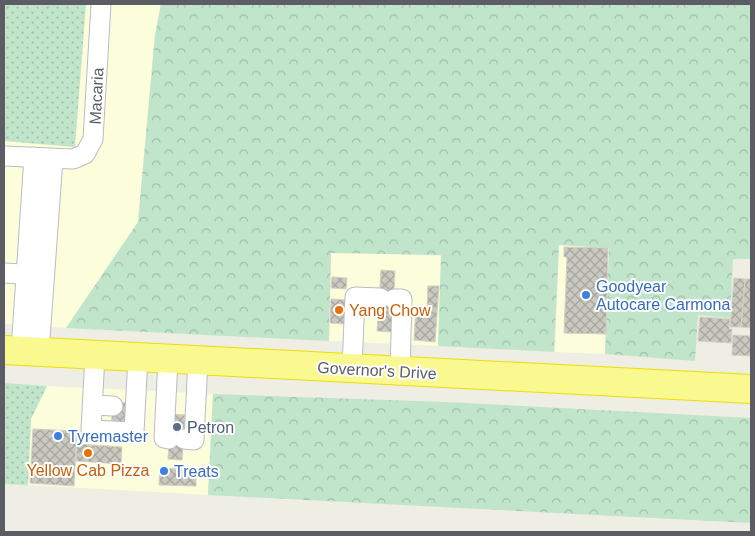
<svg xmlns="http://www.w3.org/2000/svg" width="755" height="536" viewBox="0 0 755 536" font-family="Arial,sans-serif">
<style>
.commercial{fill:#fcfdda}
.grass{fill:url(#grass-dots)}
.forest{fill:url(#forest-crowns)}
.building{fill:url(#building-cross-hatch);stroke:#d3d2c2}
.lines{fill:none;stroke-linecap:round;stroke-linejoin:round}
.minor-casing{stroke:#bbbcc2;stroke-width:21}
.highway-casing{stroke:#ecdd06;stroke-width:30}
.minor{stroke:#fff;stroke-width:19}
.highway{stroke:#faf98f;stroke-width:28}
.shop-dot{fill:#3f7fe0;stroke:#fff;stroke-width:2}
.food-dot{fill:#e8710a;stroke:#fff;stroke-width:2}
.service-dot{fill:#5c6f8a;stroke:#fff;stroke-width:2}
.labels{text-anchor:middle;stroke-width:4;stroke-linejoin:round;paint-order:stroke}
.street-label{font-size:16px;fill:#5c5d64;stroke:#fff}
.shop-label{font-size:16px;fill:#366cbe;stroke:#fff;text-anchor:start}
.food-label{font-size:16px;fill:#c56008;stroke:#fff;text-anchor:start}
.service-label{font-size:16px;fill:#4e5e75;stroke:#fff;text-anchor:start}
</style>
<defs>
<pattern id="grass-dots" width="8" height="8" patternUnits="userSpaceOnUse" patternTransform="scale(1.25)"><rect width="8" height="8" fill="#c1e5ca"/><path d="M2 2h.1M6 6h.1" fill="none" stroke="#a0bda8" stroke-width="1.8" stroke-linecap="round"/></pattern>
<pattern id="forest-crowns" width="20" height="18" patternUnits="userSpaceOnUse" patternTransform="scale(1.25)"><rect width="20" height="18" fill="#c1e5ca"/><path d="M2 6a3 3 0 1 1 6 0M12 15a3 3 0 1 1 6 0" fill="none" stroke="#a0bda8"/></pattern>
<pattern id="building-cross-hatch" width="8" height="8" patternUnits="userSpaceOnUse" patternTransform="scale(1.25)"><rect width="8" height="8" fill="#c9c9c0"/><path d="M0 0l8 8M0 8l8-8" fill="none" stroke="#a6a6a0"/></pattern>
</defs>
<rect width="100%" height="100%" fill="#eeeee4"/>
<path class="commercial" d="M4,4H161L155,35L138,222L66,328L4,324Z
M559,245L609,248L605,354L555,352Z
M331,252L442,256L438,346L329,341Z
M47,386L213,394L208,495L28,485L31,419Z"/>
<path class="grass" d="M4,4H86L75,147L4,141Z
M4,383L47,386L31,419L28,485L4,484Z"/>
<path class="forest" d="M161,4H751V259H733L730,318L698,315L695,361L605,354L609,248L559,245L554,352L438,346L441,255L331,253L329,341L66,328L138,222L155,35Z
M213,394L446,402L751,418V523L208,495Z"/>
<path class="building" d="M564,247L608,248L606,334L564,333L567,257H564Z
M381,270L395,271L392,332L377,331Z
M332,277L347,278L346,289L331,288Z
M734,278L745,279L741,327H730Z
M745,279H751V328L741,327Z
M428,286H439L435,342L414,340L416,308L427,309Z
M331,299L347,300L346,324L330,323Z
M700,317L730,319L729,329H732L731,343L698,341Z
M733,335L751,336V356L732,355Z
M113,402L127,403L126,430L111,429Z
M171,414L185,415L182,460L168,459Z
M33,429L77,431L74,486L30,483Z
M77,444L122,447L121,464L76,461Z
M160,468L196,469V486L159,485Z"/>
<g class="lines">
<defs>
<path id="minor" d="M4,156L73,159L85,154L93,139L101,4
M4,273L38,275
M394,299H402L400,371
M21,351L34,157
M39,352L53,159
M95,355L91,430L134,432L138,357
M168,359L164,438L169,439
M352,368L355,297L380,298
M93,405L113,406
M184,439L194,440L198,360"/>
<path id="highway" d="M4,350L751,389"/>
</defs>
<use href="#minor" class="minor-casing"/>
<use href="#highway" class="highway-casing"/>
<use href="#minor" class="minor"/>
<use href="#highway" class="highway"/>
</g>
<g class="shop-dot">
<circle cx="586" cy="295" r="5"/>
<circle cx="58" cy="436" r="5"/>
<circle cx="164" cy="471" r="5"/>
</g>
<g class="food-dot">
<circle cx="339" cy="310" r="5"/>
<circle cx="88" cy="453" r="5"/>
</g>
<circle class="service-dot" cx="177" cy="427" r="5"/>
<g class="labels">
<g class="street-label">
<text transform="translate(96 96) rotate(-87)" y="6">Macaria</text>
<text transform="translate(377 370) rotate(3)" y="6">Governor's Drive</text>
</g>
<g class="shop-label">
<text x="596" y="292">Goodyear<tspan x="596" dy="18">Autocare Carmona</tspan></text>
<text x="68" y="442">Tyremaster</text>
<text x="174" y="477">Treats</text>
</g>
<g class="food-label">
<text x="349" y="316">Yang Chow</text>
<text x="88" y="476" text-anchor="middle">Yellow Cab Pizza</text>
</g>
<g class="service-label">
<text x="187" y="433">Petron</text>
</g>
</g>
<rect width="755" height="536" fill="none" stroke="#5c5d64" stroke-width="10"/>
</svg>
